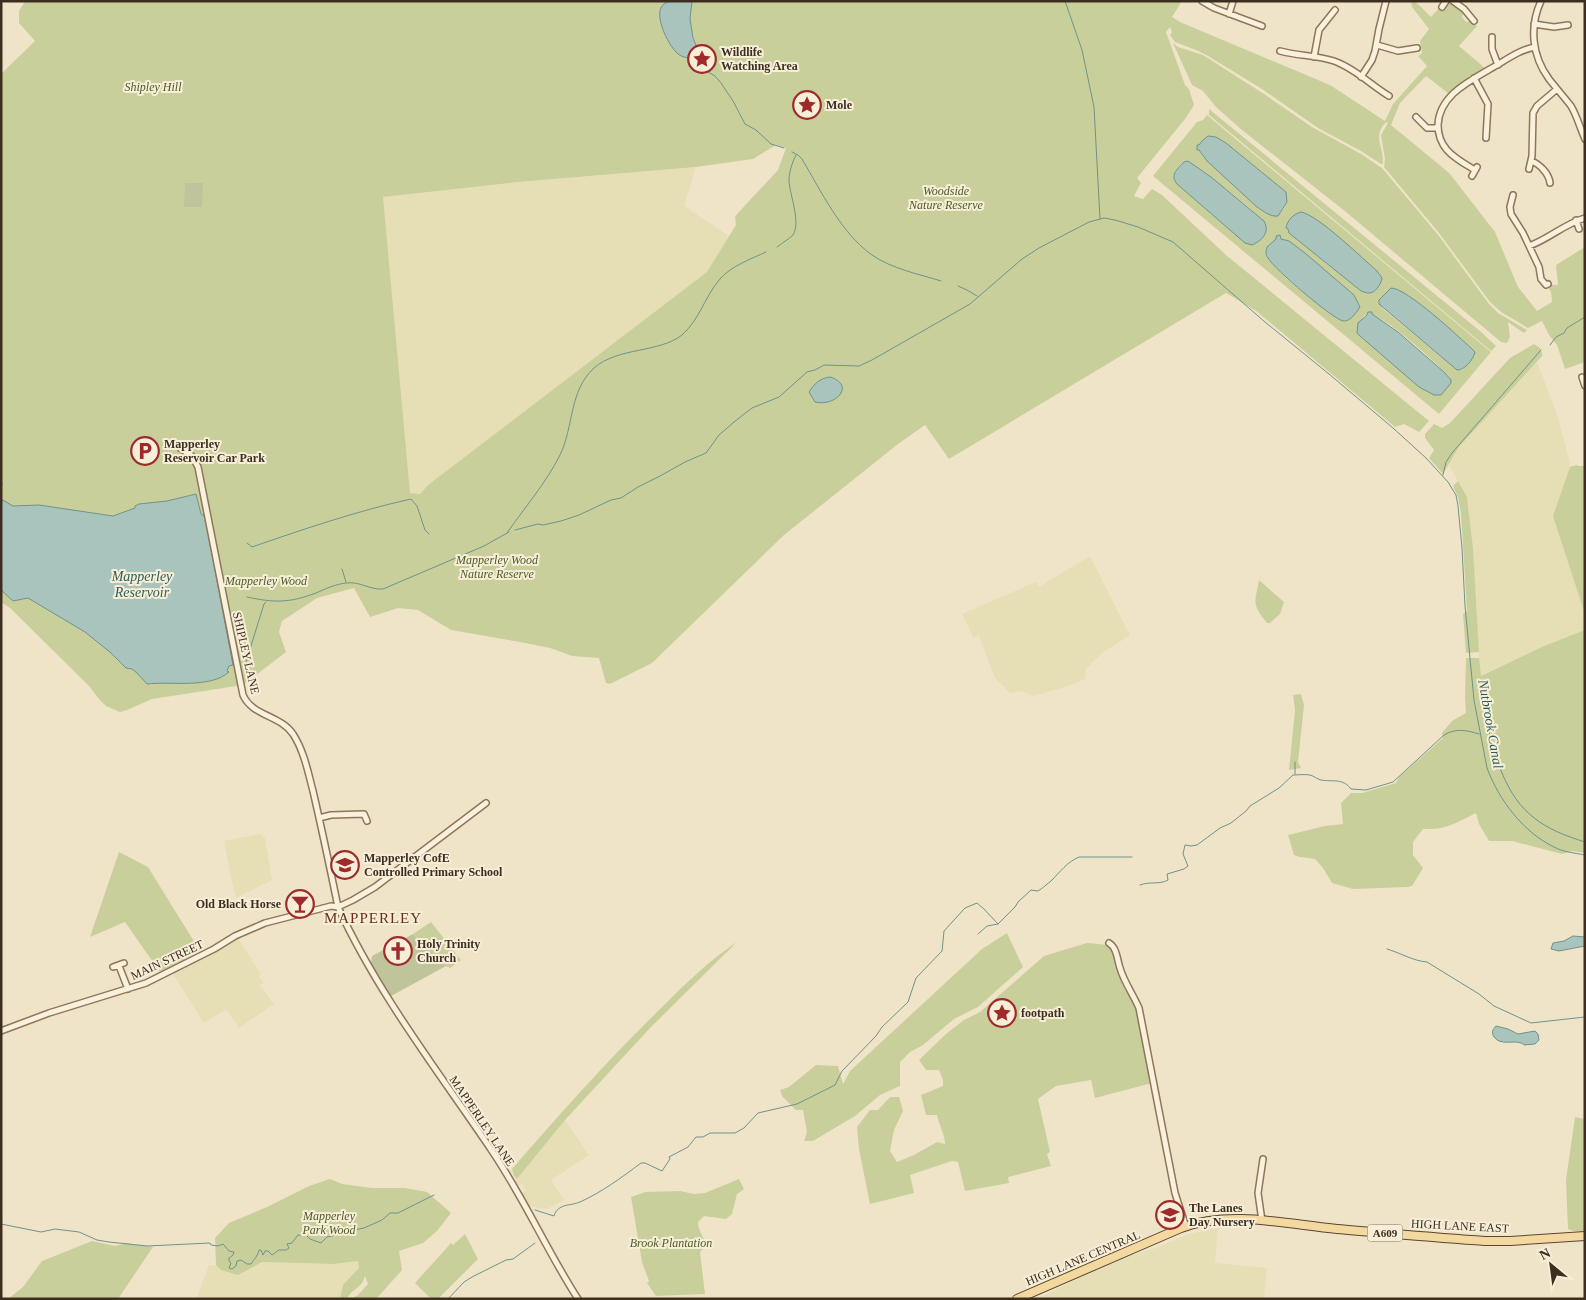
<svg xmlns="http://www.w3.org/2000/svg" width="1586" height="1300" viewBox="0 0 1586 1300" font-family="Georgia,serif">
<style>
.farmland{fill:#e6deb5}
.green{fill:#c9cf9b;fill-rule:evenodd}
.cemetery{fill:#bfc49a}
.water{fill:#a9c4bc;stroke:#6f938a}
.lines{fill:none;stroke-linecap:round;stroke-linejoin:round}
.stream{stroke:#6f938a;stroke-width:1}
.street-casing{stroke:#8d765c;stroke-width:8}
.primary-casing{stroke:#5b4430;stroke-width:10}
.street{stroke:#faf1dc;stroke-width:5}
.primary{stroke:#f3d9a0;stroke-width:8}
.labels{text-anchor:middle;stroke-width:4;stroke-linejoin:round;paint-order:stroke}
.shield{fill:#f7eed8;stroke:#756857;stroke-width:1}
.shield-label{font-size:11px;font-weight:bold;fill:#3d2e20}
.poi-label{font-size:12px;font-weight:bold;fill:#3d2e20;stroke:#f7eed8;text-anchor:start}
.park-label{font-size:12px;font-style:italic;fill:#4d5a26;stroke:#f7eed8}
.street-label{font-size:12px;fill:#3d2e20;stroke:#f7eed8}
.water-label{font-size:14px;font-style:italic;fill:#2f5d5a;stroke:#f7eed8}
.quarter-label{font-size:15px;letter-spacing:1px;fill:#6b2e1e;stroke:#f7eed8}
</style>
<rect width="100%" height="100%" fill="#f0e4c8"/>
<path class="farmland" d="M696,167L684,206L729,236L765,248L569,378L428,485L420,494L410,493L142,180L383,197L518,182Z
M1537,362L1557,414L1569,459L1570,467L1566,479L1585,614V630L1544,646L1480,676L1473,548L1467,497L1450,467L1449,462L1458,448L1515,384Z
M1090,556L1130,635L1102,653L1086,669L1085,679L1065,687L1033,696L1022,691L1010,693L995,678L979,636L973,637L962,614L1036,582L1039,587Z
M260,834L265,838L272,880L236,898L232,882L224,841Z
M238,938L261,974L259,976L264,983L260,985L274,1004L239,1028L226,1009L204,1023L173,974L206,957Z
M565,1120L589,1155L551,1180L564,1200L547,1209L528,1206L521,1194L526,1190L522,1184L516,1186L514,1183Z
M1218,1228L1215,1263L1267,1268L1264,1299H1037L1087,1274L1130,1256L1156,1248L1188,1234Z
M359,1261L360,1268L343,1285L340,1299H196L209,1265H216L221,1270L262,1262L334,1264Z"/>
<path class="green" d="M23,1H1182L1172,17L1180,22L1330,85L1385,121L1393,104L1427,66L1418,56L1422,53L1420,41L1429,29L1412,7L1411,1H1415L1431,17L1440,7L1450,3L1461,9L1463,14L1462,17L1466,22L1471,21L1477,26L1459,46L1485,68L1448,93L1426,76L1400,103L1391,125L1442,167L1450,174L1495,232L1518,287L1537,311L1552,302L1551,292L1548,287L1552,285H1558L1556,265L1585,247V362L1565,369L1557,345L1549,335L1542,321L1528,328L1501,312L1490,302L1439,233L1384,167L1385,159L1381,135L1388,123L1386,122C1372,137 1384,147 1383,164H1381L1361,151L1318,128L1262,89L1208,56L1196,50L1175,42L1170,35L1172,32L1170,27L1166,32L1185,85L1189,89L1194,105L1185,119L1137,178L1141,183L1134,196L1143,199L1152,189L1162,195L1226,255L1429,421L1419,432L1404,424L1395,427L1255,310L1226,293L949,459L925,425L898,444L784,535L652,663L610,684L606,683L599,658L572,656L550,648L520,642L451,630L418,610L398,608L370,617L354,588L317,598L282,621L279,632L286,652L243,685L152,699L127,710L120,712L106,706L99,699L89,686L10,608L1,602V74L35,41L19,23V11L24,3ZM776,145L786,148L778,170L738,213L735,217L736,225L707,272L428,485L420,494L410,493L383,197L518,182L696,167L753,159Z
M1173,43L1178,47L1203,55L1264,94L1312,127L1361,154L1382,168L1439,236L1489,304L1498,313L1527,330L1524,333L1508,322L1510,337L1507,343L1501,342L1346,212L1242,130L1216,107L1203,91L1192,85Z
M1209,109L1480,331L1496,346L1491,351L1209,115Z
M1207,115L1491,352L1439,414L1153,176L1197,122L1203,120ZM1213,136L1235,150L1286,192C1289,202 1285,208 1278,215L1265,213L1257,207L1203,156L1199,150V145ZM1182,164H1184L1226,189L1247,206L1264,221L1266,232L1245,243L1177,184L1174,180ZM1305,213L1326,227L1377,271L1382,278L1379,287L1372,292L1361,291L1289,233L1288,229ZM1276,239L1289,241L1354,295C1361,307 1357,313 1346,321L1336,318L1288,280L1268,259L1266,255L1267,247ZM1409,296L1473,350L1474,356L1462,370H1457L1382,308L1380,300ZM1367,314C1384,314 1431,359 1445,372L1451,380V382L1441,395H1434L1360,336L1363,317Z
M1534,344L1540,348L1542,353V356L1458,448L1443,474L1429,458L1434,450L1425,438V434L1434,424L1442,428L1450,423L1510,358Z
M1577,465L1578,466H1585V614L1553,516L1570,467Z
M1458,481L1467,497L1473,548L1479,652L1466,653L1463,614L1467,611L1461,513L1458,497L1453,486Z
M1259,580L1284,602L1280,614L1270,623H1267C1251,603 1255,603 1259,580Z
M1585,630V853L1572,851L1562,854L1512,841H1489L1479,824L1476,813C1455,823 1447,830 1423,829L1413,842V855L1423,868L1412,886L1408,887L1353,889L1332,883L1323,868L1315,859L1300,857L1294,855L1288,835L1325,826L1343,824L1341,803L1351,793H1362L1396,783L1399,777L1443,738L1442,733L1452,721L1466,713L1465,697L1466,658H1479L1481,676L1544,646Z
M1301,694L1304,705L1298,762L1301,768L1289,770L1295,710L1293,695Z
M119,852L148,867L200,951L160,972L125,922L90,937Z
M431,922L461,960L450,968L446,966L413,934Z
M1007,933L1023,967L978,1007L954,1019L923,1045L910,1052L900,1062V1086L880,1095L855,1116L813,1141H804L807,1132L803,1110H796L782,1096L780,1090L789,1087L816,1065L838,1066L843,1084L850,1071L982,949Z
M737,942L650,1028L565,1120L517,1179L514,1176L512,1169C559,1115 606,1062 657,1012C682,987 707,962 737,942Z
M1087,943L1108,945L1113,949L1123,986L1136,1008L1152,1083L1095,1098L1091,1080L1056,1086L1038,1099L1050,1152L1047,1154L1051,1166L1008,1177L1009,1183L965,1191L958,1162L952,1161L910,1175L914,1193L870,1204L859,1149L857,1127L870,1110H878L890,1097H899L903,1111L894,1130L890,1151L897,1162L914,1155L937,1142L945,1144C945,1134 939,1126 937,1115H926L921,1095L943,1086V1080L939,1070H926L919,1060L946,1034L964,1020L980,1012L1044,956Z
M1575,1117L1585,1119V1232L1573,1231L1568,1229L1566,1180Z
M330,1179L342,1184L372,1188H405L427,1192L451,1213L437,1231L423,1243L399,1251L402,1270L376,1299H351L358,1295L368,1284L365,1276C362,1289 351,1289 347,1299H340L343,1285L359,1268L358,1261L334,1264L262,1262L238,1275L221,1270L216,1265L215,1238L229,1223L267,1207L309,1186Z
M739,1179L744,1189L737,1194L732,1214L726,1219L704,1216L698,1222C698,1231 704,1236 706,1246L700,1252L705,1294L656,1296L647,1283L649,1281L642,1262L631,1197L645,1192L680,1191L694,1194L705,1193Z
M465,1234L478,1259L438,1299H431L415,1283L451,1243L453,1245Z
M92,1241L115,1246L127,1243L153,1247L118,1299H8L23,1287L42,1261Z"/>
<path class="cemetery" d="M185,183H203L202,207H184Z
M413,934L446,966L391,996L371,963L372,956Z"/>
<path class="water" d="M671,1H692L690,19L693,38L700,55L698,57C691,59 681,58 676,52C668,44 652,13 664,4C666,2 669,2 671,1Z
M1208,136L1216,137L1226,143L1286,192L1287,202L1278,216C1270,217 1263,211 1257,207L1207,161L1199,150H1197V145H1199L1202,141Z
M1188,161L1211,177L1264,221C1270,232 1263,240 1252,245L1245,243L1177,184C1169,174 1179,168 1184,162Z
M1301,212C1318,215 1362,258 1377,271L1382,278C1381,285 1375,293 1369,293C1366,293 1364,292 1361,291L1289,233L1288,229L1286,228C1287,221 1293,214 1301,212Z
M1280,235L1281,239L1289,241L1305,253L1354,295L1360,307C1357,311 1351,322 1343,321C1333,319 1274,269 1268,258C1265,254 1266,252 1267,247L1276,239V236Z
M1391,288C1407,288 1459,337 1473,350L1475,352C1473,360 1465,370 1457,370L1379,304V300Z
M1368,312H1372V314L1398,332L1444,372L1451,380V383L1441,395H1434L1419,387L1360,336L1357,333L1358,323L1367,315Z
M830,377C856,385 836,407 815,402L809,392C814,384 820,378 830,377Z
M196,494L201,514L205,517L233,665L229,666L227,671L229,672C210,689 170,681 147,684L137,673L132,669L126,668L111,653L85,632L28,598L13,601L1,590V499L13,506L39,505L113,516L135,508V506L139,504L167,501Z
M1573,936L1585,937V946L1559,951L1551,949L1553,943L1564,941Z
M1496,1026L1508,1029L1518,1034L1535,1031L1538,1034L1539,1040L1535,1044L1524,1045C1523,1044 1522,1043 1521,1043C1512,1040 1501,1046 1494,1037C1491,1032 1493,1029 1496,1026Z"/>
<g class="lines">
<path class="stream" d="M1065,1L1082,50L1094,107L1100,219
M694,58L701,68L715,76L721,83L733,101L745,124L756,130L771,144L784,148
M792,152L798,155L802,159C821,191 841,233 872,255C892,269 919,274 941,281
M777,247C782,243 789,239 793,235C801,222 790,196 789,181C789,172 792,163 796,155
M958,286L967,290L977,296
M1550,345L1556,337L1564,333L1567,328L1585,317
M1443,475L1446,462L1452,453L1541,350
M2,485V483
M515,530L538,524L543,525L561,521L579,515L611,500L621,498L638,487L660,476L685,462L706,453L719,435L734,422L752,408L779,397L807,372L815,370L824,365L859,366L872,360L970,304L1022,259L1039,248L1089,222L1104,218L1115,220L1138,227L1173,242L1265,322L1329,374L1393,428L1426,458L1448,482L1456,495L1458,506L1462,548L1465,606L1474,700L1487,768C1499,800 1523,832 1554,847C1563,852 1575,853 1585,855
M507,533C525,507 546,483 560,455C574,426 569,391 594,368C618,347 659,353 682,335C700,319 705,296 720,279C731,266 751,259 766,252
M247,543L252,547C304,529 357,511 411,499L417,506L425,530L429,534
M342,569L346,582
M247,597C275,603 289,603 316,593C325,589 336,584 346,583C360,581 369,590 383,589L484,546L509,532
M245,665L264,604L266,602
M1484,701C1487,719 1490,738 1494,755C1496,762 1500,767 1502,773C1519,814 1543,829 1585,842
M1295,762V774
M1140,885C1150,881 1159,885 1168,880L1167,874L1184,869L1188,866L1183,854L1185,845L1191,846L1197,845L1220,828L1231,823L1246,811L1250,806L1279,788L1293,775C1298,775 1304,774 1310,775C1314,776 1317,779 1321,780C1333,782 1343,778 1351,789L1366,790L1393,782L1444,735C1456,728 1466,730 1479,734
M978,934L987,926L998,924L1015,907L1018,902L1031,890L1038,891C1043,888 1047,884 1051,881C1060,872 1067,862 1079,857H1132
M1387,949C1401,953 1413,961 1427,962L1479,994L1494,1006L1531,1023L1585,1017
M535,1210L554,1216C558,1203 571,1206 580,1202C602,1192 621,1178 641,1163H645L662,1171L670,1159L669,1157L688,1147L696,1137H703L710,1133H735L744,1128L758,1113L797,1104L835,1085L842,1071L876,1036L882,1027L908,1002L916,978L942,951L944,931L965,908L977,903L984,909L998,924
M1,1224L41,1232L55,1229L79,1232L97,1240L109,1242L147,1246L210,1243L211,1245L218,1246L223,1244L229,1251L234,1252L233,1255L229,1258V1261L231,1263L229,1268L232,1269L236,1266L237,1261L241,1260L247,1264H251C254,1259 258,1256 259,1250H261L263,1255L265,1251H268L272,1255L279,1250H286L289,1248L287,1244L292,1243L298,1235H306L310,1239L321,1243L327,1237L336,1235L340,1227H345L354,1230L364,1228L382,1220L390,1213H398L434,1195
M448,1299L464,1282L472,1277L506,1260L513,1259L535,1243"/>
<defs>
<path id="street" d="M1202,1L1214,8L1262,26
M1453,1L1464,9L1474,21
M1541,1C1529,27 1532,56 1549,79C1556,88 1564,97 1571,106C1577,116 1580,128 1585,139
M1442,7L1446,1
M1229,14L1233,1
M1534,24L1554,27L1568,25
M1492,37V49L1498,65
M1377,45L1398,51L1417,48
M1280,51C1298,56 1316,55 1334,61C1354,68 1371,85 1389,96
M1314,57L1319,30L1335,10
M1361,77L1372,60L1375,51L1379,29L1386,1
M1474,78L1488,104L1486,138
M1416,117L1427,128H1438
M1531,161C1540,164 1549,174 1550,183
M1529,169L1532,156L1533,113L1537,106L1557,89
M1475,170C1465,164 1455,159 1447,150C1441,143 1438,135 1438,125C1439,96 1468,82 1490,69C1505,61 1518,50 1535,47
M1472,176L1477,167
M1513,195L1510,207L1511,214L1523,233L1539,267L1541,279L1546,285L1548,284
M1576,220L1579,229
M1529,246C1549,239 1564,224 1585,218
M1582,377L1585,386
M181,449L192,456L198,467L243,695C252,716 280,715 293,734C304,751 308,772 313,791C322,830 330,868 338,907C378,994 438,1071 492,1151C524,1198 547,1251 578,1299
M319,818L331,815L364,814L367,821
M338,907L353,900L375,887L486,803
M1109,943C1117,948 1117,959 1120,968C1124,982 1133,994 1139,1008L1175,1193L1186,1227
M119,966L128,989
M113,967L124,963
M1,1031L49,1013L146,983L214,949L235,936L265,923L331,906L338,907
M1262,1221L1258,1193L1263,1159"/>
<path id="primary" d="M1017,1299L1181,1228C1230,1210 1286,1224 1337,1229C1386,1233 1436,1238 1485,1241H1510L1585,1236"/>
</defs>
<use href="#street" class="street-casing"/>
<use href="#primary" class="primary-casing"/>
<use href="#street" class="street"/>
<use href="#primary" class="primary"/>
</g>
<defs>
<symbol id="sight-ring" viewBox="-11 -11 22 22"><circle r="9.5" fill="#f7eed8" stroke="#9e2a2b" stroke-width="1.5"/><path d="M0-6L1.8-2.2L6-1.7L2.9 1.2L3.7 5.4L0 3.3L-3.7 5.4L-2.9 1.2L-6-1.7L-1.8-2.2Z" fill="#9e2a2b"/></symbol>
<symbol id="parking-ring" viewBox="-11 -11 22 22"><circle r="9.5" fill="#f7eed8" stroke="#9e2a2b" stroke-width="1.5"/><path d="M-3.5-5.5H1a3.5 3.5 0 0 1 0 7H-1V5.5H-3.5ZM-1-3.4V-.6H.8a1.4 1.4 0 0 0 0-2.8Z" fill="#9e2a2b"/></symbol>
<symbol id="school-ring" viewBox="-11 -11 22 22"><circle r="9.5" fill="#f7eed8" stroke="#9e2a2b" stroke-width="1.5"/><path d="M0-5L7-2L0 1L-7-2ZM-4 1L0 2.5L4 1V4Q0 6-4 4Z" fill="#9e2a2b"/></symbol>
<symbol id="bar-ring" viewBox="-11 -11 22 22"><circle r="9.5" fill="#f7eed8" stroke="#9e2a2b" stroke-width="1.5"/><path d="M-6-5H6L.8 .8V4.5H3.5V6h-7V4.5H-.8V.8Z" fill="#9e2a2b"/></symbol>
<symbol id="church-ring" viewBox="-11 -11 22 22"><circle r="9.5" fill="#f7eed8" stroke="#9e2a2b" stroke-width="1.5"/><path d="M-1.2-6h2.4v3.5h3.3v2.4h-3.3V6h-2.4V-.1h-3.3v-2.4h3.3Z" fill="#9e2a2b"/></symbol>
</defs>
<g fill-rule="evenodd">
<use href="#sight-ring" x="686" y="43" width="32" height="32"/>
<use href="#sight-ring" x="791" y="89" width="32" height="32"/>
<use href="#parking-ring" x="129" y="435" width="32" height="32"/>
<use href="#school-ring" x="329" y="849" width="32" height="32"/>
<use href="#bar-ring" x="284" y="888" width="32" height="32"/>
<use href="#church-ring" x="382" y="935" width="32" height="32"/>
<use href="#sight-ring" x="986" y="997" width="32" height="32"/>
<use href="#school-ring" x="1154" y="1199" width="32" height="32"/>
</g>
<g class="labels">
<rect class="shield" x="1367.5" y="1224.5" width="35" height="17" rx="4"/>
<g class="shield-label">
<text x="1385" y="1237">A609</text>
</g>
<g class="poi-label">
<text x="721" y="56">Wildlife<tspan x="721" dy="14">Watching Area</tspan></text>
<text x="826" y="109">Mole</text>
<text x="164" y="448">Mapperley<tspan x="164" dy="14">Reservoir Car Park</tspan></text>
<text x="364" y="862">Mapperley CofE<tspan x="364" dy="14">Controlled Primary School</tspan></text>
<text x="281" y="908" text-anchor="end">Old Black Horse</text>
<text x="417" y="948">Holy Trinity<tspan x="417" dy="14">Church</tspan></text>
<text x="1021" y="1017">footpath</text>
<text x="1189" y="1212">The Lanes<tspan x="1189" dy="14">Day Nursery</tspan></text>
</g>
<g class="park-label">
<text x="153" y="91">Shipley Hill</text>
<text x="946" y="195">Woodside<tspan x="946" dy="14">Nature Reserve</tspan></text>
<text x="497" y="564">Mapperley Wood<tspan x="497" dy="14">Nature Reserve</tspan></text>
<text x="266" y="585">Mapperley Wood</text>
<text x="329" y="1220">Mapperley<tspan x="329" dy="14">Park Wood</tspan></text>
<text x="671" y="1247">Brook Plantation</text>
</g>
<g class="street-label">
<text transform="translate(246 653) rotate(77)" y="4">SHIPLEY LANE</text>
<text transform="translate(167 960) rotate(-25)" y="4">MAIN STREET</text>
<text transform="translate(482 1121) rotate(56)" y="4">MAPPERLEY LANE</text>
<text transform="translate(1460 1226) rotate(3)" y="4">HIGH LANE EAST</text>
<text transform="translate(1083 1258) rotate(-23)" y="4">HIGH LANE CENTRAL</text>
</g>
<g class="water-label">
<text x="142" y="581">Mapperley<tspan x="142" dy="16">Reservoir</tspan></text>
<text transform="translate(1491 724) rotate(80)" y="5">Nutbrook Canal</text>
</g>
<g class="quarter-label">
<text x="373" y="923">MAPPERLEY</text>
</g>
</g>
<rect width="1586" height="1300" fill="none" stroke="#3d2e20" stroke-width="5"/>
<g transform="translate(1551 1265) rotate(331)" stroke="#f7eed8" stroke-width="4" paint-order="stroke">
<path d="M0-4L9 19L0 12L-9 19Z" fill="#3d2e20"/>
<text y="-8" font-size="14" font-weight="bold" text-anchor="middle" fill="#3d2e20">N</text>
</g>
</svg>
